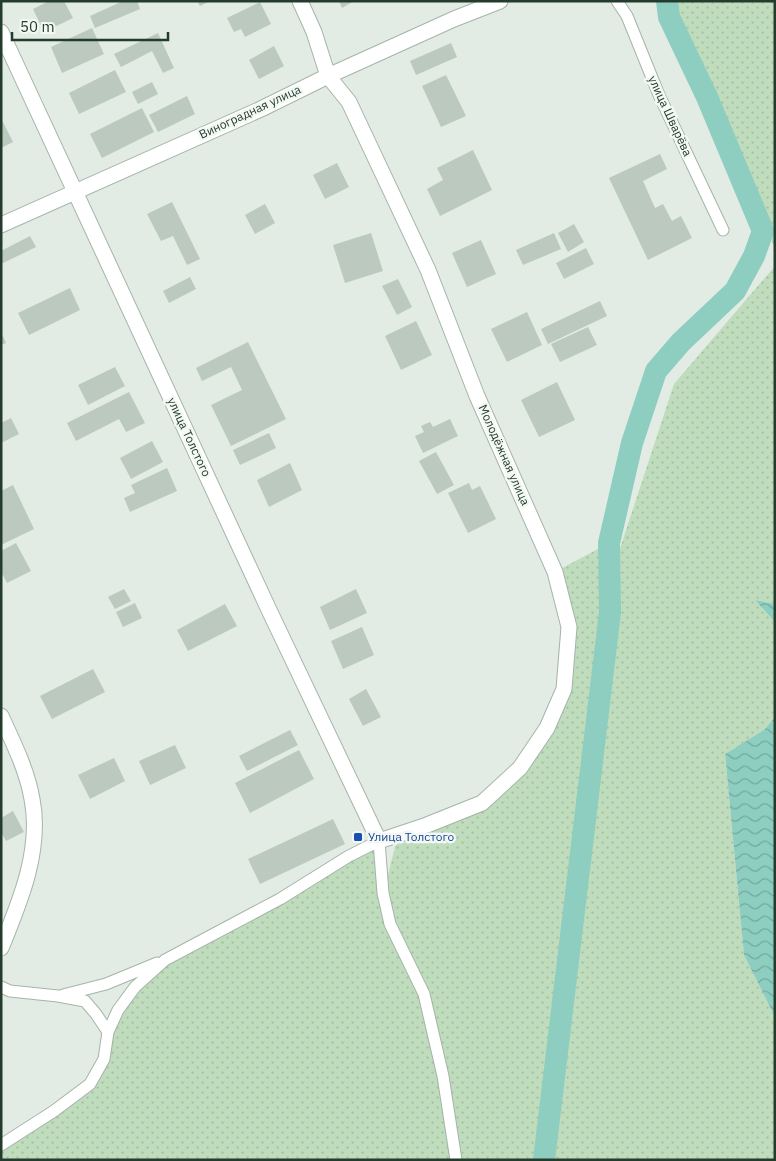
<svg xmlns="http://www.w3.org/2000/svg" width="776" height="1161" viewBox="0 0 776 1161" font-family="'IBM Plex Sans',sans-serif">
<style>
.grass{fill:url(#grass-dots)}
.water{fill:url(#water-waves)}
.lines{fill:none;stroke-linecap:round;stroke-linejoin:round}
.canal{stroke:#8dcec1;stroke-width:22}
.building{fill:#bbc9bf}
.lane-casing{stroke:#a5b4a9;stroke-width:13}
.street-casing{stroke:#a5b4a9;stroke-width:17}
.lane{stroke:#fff;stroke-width:11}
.street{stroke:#fff;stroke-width:15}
.transit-dot{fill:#1a4fb4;stroke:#f3f8f4;stroke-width:2}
.labels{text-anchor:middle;stroke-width:5;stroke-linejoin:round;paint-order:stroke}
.street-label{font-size:12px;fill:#233c2c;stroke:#f3f8f4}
.transit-label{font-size:12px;fill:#164399;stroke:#f3f8f4;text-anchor:start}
</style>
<defs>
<pattern id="grass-dots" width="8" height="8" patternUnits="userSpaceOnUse" patternTransform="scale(1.25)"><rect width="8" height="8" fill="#bfdcbc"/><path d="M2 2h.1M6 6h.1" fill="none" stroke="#a4bea2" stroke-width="1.8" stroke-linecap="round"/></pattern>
<pattern id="water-waves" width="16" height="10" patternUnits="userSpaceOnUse" patternTransform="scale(1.25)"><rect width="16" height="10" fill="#8dcec1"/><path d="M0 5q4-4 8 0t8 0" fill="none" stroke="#73a89d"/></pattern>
</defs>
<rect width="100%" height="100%" fill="#e2ece4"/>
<path class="grass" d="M657,1H775V248L659,6Z
M775,266V604L755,600L775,622V717L764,730L725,754L744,955L775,1017V1160H1V1145L90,1084L118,1010L165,960L379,841L384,891L398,835L482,803L520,768L564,689L569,627L555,572L609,543L610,579L674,384Z"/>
<path class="water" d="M755,600L775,604V622Z
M775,717V1017L744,955L725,754L764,730Z"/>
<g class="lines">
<path class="canal" d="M544,1160L610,612L609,543L632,443L656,371L681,342L735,291L754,256L763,231L707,97L669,17L667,1"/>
</g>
<path class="building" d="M49,1H64L73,18L44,32L33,9Z
M123,1H137L140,9L95,28L90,16Z
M197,1H210L200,6Z
M339,1H354L342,8Z
M260,2L271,24L245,37L241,29L234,32L227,18Z
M92,28L104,54L62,73L51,47Z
M158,33L174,68L163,73L152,51L121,67L114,54Z
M451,43L457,57L416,75L410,61Z
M274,46L284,66L259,79L249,60Z
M115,70L126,92L79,114L69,93Z
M446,75L466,116L441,127L422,86Z
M152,82L158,94L138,104L132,92Z
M187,96L195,114L158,132L149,115Z
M142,108L154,132L102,158L90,134Z
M1,118L13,142L1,148Z
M473,150L492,190L440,216L427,189L443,180L437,168Z
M660,154L667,169L643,181L655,208L663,204L672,221L681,216L692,238L648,260L609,178Z
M337,163L349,187L325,199L313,175Z
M172,202L200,259L187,265L173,236L161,241L147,214Z
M265,204L275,223L255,234L245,215Z
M574,224L584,242L568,252L558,233Z
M371,233L383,271L345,283L333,245Z
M554,233L561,249L523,265L516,250Z
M30,236L36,247L1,264V251Z
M481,240L496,274L467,287L452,253Z
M586,248L594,264L564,279L556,263Z
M190,277L196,289L169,303L163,291Z
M398,279L412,307L397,315L382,286Z
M70,288L80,310L29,335L18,313Z
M600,301L607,316L548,344L541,329Z
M527,312L542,345L507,362L491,329Z
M416,321L432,355L401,370L385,336Z
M588,327L597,345L560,362L551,344Z
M1,332L6,343L1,345Z
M248,342L286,419L231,446L211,405L242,390L231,367L202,381L196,368Z
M115,367L125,386L88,405L78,385Z
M557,382L575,420L539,437L521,400Z
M129,392L145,423L126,432L119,419L76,441L67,423Z
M11,418L19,434L1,443V423Z
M450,419L458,436L423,453L415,436L424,432L421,426L430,422L433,427Z
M269,433L276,448L240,465L233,450Z
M152,441L163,462L131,479L120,458Z
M436,452L454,485L437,494L419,461Z
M290,463L302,490L269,507L257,480Z
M167,468L177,491L130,512L124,498L135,493L131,485Z
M469,483L472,490L480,486L496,519L468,533L448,493Z
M13,485L34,529L1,545V491Z
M16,543L31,571L7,583L3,575L1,576V551Z
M124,589L131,601L115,609L108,597Z
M356,589L367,613L330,630L320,607Z
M135,603L142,618L123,627L116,612Z
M225,604L237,626L188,651L177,630Z
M362,627L374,655L343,669L331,641Z
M93,669L105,692L52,719L40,696Z
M366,689L381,717L363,726L349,699Z
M290,730L298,745L247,771L239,756Z
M175,745L186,768L150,785L139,761Z
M299,750L314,779L250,813L235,783Z
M114,758L125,781L90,799L78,775Z
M13,811L24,832L6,841L1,832V818Z
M333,819L345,844L260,884L248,859Z"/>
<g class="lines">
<defs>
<path id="lane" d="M617,1L627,16L659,95L723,230
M1,987L10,991L58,996L85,1001L96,1014L108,1032
M63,995L106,984L157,963
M1,1145L54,1111L90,1084L104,1059L108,1032L118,1010L135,987L165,960L280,899L349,856L379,841L383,893L390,924L424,994L443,1076L456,1160"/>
<path id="street" d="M1,32L269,610L379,841L427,825L482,803L520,768L547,728L564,689L569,627L555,572L477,396L428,270L349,102L328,76L314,32L300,1
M1,225L261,109L328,76L454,19L500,1
M1,716C13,742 27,770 32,799C42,849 20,902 1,948"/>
</defs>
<use href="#lane" class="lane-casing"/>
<use href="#street" class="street-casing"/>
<use href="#lane" class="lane"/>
<use href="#street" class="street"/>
</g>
<rect class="transit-dot" x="353" y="832" width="10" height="10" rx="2.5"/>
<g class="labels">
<g class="street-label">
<text transform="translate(250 112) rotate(-25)" y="4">Виноградная улица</text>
<text transform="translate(670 116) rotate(65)" y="4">улица Шварёва</text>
<text transform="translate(189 437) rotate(65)" y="4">улица Толстого</text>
<text transform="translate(504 455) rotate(66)" y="4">Молодёжная улица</text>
</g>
<g class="transit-label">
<text x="368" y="841">Улица Толстого</text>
</g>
</g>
<rect width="776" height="1161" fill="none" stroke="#233c2c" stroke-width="5"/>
<path d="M12 32v8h156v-8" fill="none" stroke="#233c2c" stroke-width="2.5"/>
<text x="20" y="32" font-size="15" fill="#233c2c" stroke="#f3f8f4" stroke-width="4" paint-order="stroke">50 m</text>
</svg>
